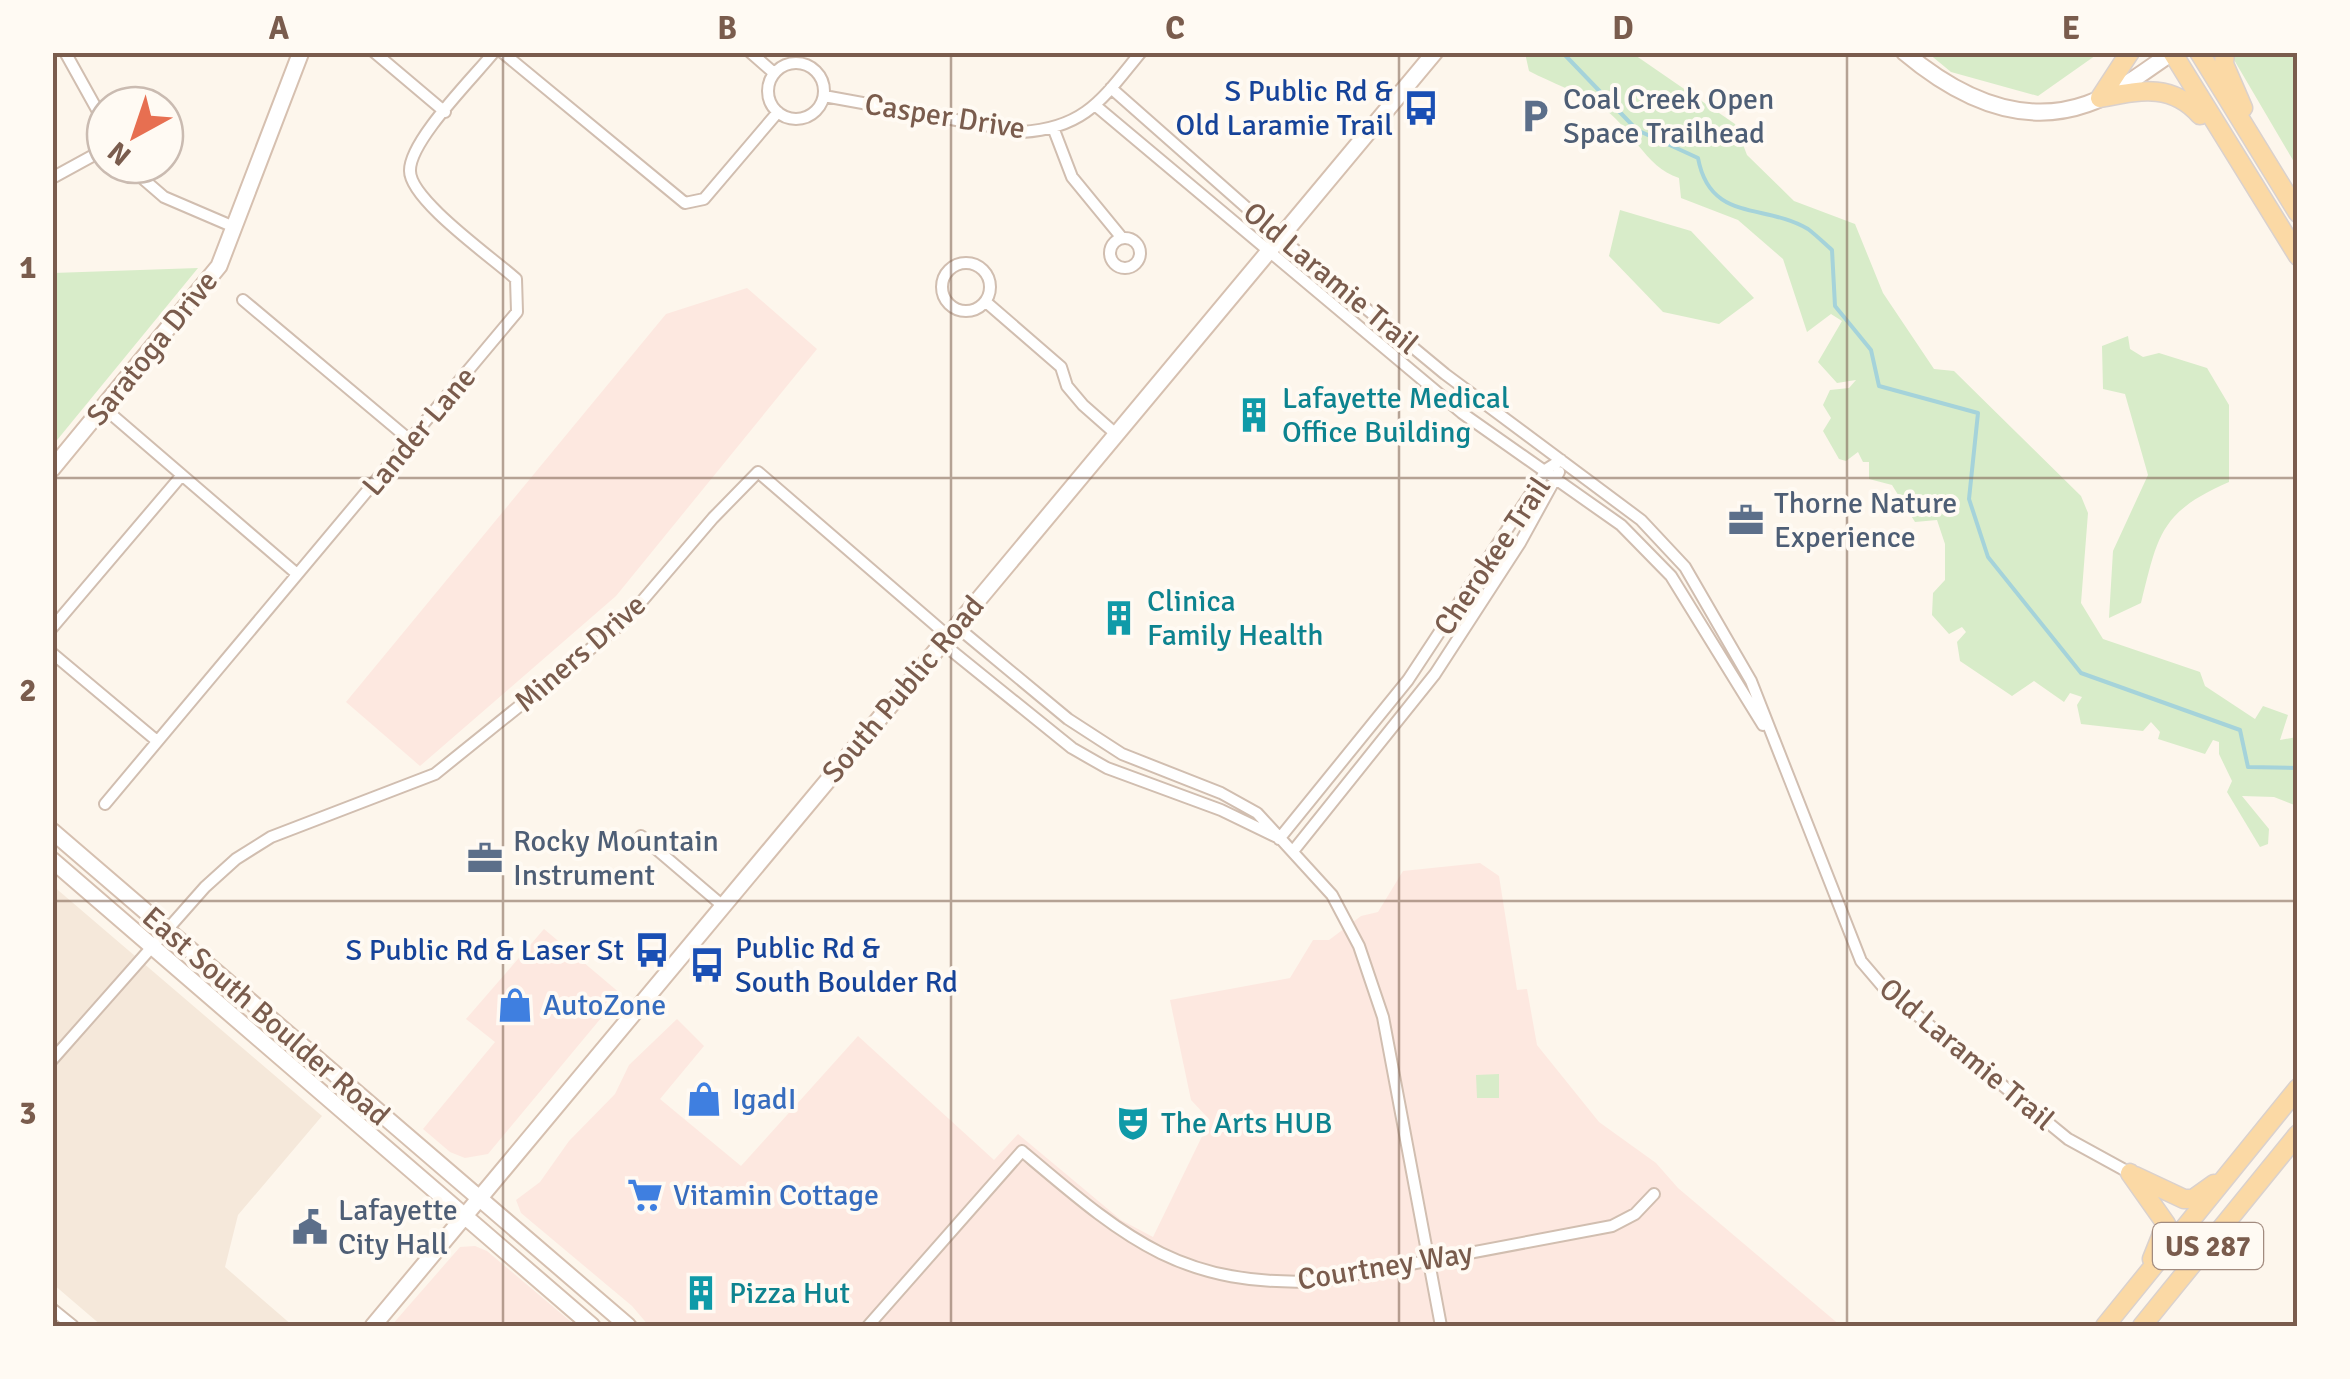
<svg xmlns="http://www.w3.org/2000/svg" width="2350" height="1379" viewBox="0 0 2350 1379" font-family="Signika,sans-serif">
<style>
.residential{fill:#f5e8da}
.commercial{fill:#fde8e0}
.green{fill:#d8ecc9}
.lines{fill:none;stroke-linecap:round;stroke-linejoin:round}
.stream{stroke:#a5d3da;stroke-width:4}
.street-casing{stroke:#d1beb0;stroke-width:14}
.secondary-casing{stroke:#d6c0b0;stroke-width:19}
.primary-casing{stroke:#dad1cd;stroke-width:21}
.street{stroke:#fff;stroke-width:10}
.secondary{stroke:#fff;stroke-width:15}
.primary{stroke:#fbd9a5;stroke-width:18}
.grid{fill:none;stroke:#7a5c4d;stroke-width:2.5;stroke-opacity:0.55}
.labels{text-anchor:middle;stroke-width:8;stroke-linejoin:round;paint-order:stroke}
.shield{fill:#fffaf3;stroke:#a28b7f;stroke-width:2.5}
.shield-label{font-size:28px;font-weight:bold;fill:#7a5c4d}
.transit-label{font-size:30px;fill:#164399;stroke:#fffaf3;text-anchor:end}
.service-label{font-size:30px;fill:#4e5e75;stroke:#fffaf3;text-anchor:start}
.street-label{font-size:30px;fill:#7a5c4d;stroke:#fffaf3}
.culture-label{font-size:30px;fill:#0d838f;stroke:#fffaf3;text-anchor:start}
.shop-label{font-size:30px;fill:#366cbe;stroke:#fffaf3;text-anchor:start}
.neatline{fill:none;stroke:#7a5c4d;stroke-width:4}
.grid-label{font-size:32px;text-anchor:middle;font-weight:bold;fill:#7a5c4d}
</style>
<rect width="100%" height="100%" fill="#fdf6ec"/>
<path class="residential" d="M52,885L322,1116L238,1215L225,1267L293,1326H102L53,1284Z"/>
<path class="commercial" d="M747,288L817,349L616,596L420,766L346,702L666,314Z
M1480,863L1499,876L1517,990L1527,989L1537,1045L1599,1122L1656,1163L1678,1188L1841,1326H649L632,1306L521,1213L516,1200L540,1182L569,1141L615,1094L629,1065L677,1019L704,1046L660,1099L741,1166L858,1036L994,1160L1018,1134L1121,1220L1153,1237L1210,1120L1191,1100L1170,1000L1290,978L1313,940H1329L1361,916L1378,912L1403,871Z
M544,929L621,994L488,1154L465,1158L450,1152L423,1129L495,1042L466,1019Z
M475,1246L487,1251L576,1326H391L460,1247Z"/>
<path class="green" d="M1525,53H1632L1735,124L1747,155L1794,201L1855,224L1883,293L1934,369L1954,371L2081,496L2088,513L2081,603L2103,639L2200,672L2205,686L2255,719L2263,706L2288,715L2280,740L2297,737V806L2274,797L2242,796L2269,829L2268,844L2260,847L2227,792L2232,781L2219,754V742L2213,740L2205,754L2158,739L2160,732L2151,722L2143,731L2081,724L2077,705L2082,697L2070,693L2064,702L2034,681L2012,696L1960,661L1957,642L1966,632L1962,627L1949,634L1932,615L1933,593L1945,580V544L1937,520L1915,522L1892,485L1869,479V462H1863L1858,452L1846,461L1839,459L1823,431L1831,418L1823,405L1830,390L1849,388L1856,380L1837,383L1818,362L1842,321L1831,314L1807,332L1783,259L1738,220L1681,198L1679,178C1644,167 1632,126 1600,106C1578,92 1552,83 1529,71Z
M1928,53L2099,52V53L2038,96L1951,72Z
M2230,53H2297V167Z
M1620,210L1691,231L1754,298L1719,324L1663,312L1609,256Z
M198,268L53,445V273Z
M2128,336L2130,349L2143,357L2159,353L2207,368L2229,405V482C2160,512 2158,535 2141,603L2109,618L2113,551L2148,475L2125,394L2103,389L2102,346Z
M1499,1074V1098H1477L1476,1075Z"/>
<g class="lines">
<path class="stream" d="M1562,52L1637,130L1698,158C1710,223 1765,203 1808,229C1816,235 1824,243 1832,250L1835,306L1871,350L1879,386L1978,413L1969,499L1988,557L2081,673L2240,730L2248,767L2298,768"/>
<defs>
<path id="street" d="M65,52L105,124
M374,52L445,112
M502,52L685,203L704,199L778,112
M750,52L774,73
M768 91a28 28 0 1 1 56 0a28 28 0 1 1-56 0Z
M1111,88L1282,239L1445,374L1641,520L1685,567L1751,681L1861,961L1884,988L2068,1139L2130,1173
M824,96L1022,132C1086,128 1103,98 1141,52
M1096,106L1462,413L1621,525L1671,576L1763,725
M1054,130L1072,177L1122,238
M127,165L164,197L234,227
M52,178L105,149
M1110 253a15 15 0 1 1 30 0a15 15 0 1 1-30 0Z
M942 287a24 24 0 1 1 48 0a24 24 0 1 1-48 0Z
M243,300L411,441
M986,302L1061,367L1067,386L1083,405L1117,435
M104,408L297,574
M956,626L1068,719L1122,754L1221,793L1257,813L1332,895L1359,946L1383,1017L1441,1326
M52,628L182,475
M942,643L1072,748L1107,768L1221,810L1279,838
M52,653L157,741
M105,804L517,312L516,279C493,258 410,200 410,171C409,141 474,77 494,52
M641,836L723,906
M1279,839L1408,680L1547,469L1561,460
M1294,850L1435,674L1520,543L1559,472
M52,1060L205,887L236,859L271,837L435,774L625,621L713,518L758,472L948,636
M52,1309L73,1326
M868,1326L1022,1151C1124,1237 1179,1288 1321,1281L1612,1226L1635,1214L1654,1194"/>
<path id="secondary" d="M1904,52C1955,95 2019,128 2087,104C2118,93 2146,70 2173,52
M52,469L219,266L301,52
M52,831L628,1326
M52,860L592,1326
M373,1326L1435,52"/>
<path id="primary" d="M2172,52L2298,256
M2199,52L2298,213
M2225,52L2224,64L2243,108
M2100,98C2138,91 2171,82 2200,115
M2100,98L2130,52
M2130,1173L2166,1224L2152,1259
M2135,1176L2184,1199H2193L2214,1184
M2105,1326L2298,1088
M2142,1326L2298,1134"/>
</defs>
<use href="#street" class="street-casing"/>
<use href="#secondary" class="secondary-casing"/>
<use href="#primary" class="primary-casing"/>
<use href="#street" class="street"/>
<use href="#secondary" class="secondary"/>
<use href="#primary" class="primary"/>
</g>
<path class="grid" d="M503,52V1326M951,52V1326M1399,52V1326M1847,52V1326M52,478H2298M52,901H2298"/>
<defs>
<symbol id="bus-bare" viewBox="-9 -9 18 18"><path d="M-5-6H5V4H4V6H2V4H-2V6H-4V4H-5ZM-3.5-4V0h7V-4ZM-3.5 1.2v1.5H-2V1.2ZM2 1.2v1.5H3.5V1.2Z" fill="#1a4fb4" stroke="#fffaf3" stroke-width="2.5" paint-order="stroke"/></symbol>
<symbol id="parking-bare" viewBox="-9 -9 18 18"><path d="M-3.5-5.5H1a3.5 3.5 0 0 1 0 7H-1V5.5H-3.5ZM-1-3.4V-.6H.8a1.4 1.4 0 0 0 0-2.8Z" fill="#5c6f8a" stroke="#fffaf3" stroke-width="2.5" paint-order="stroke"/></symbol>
<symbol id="building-bare" viewBox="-9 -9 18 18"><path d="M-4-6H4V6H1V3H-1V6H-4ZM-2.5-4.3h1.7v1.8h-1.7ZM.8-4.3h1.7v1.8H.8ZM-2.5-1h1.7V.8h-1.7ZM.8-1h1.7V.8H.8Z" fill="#0f9aa8" stroke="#fffaf3" stroke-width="2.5" paint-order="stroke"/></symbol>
<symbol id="office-bare" viewBox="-9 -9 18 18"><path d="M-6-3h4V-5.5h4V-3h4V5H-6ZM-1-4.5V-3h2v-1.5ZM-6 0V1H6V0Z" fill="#5c6f8a" stroke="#fffaf3" stroke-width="2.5" paint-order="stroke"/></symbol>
<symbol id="shop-bare" viewBox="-9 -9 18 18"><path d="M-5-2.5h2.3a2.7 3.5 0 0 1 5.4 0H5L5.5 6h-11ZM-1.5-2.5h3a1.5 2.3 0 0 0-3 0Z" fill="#3f7fe0" stroke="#fffaf3" stroke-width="2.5" paint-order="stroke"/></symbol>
<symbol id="theatre-bare" viewBox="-9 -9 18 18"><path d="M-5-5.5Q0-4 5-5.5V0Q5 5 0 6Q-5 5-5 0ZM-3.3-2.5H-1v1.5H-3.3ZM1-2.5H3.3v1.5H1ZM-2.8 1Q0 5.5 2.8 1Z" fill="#0f9aa8" stroke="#fffaf3" stroke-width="2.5" paint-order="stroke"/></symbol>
<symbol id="supermarket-bare" viewBox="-9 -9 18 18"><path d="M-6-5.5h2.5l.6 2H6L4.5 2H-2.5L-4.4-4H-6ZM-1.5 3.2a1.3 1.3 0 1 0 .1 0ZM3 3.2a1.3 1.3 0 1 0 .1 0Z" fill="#3f7fe0" stroke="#fffaf3" stroke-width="2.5" paint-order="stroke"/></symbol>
<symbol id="civic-bare" viewBox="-9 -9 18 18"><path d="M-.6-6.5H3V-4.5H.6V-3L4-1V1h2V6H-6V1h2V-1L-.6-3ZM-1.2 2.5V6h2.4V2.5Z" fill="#5c6f8a" stroke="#fffaf3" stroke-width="2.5" paint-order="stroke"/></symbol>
</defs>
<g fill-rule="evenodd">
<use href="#bus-bare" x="1396" y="83" width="50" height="50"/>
<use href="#parking-bare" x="1510" y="91" width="50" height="50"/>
<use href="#building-bare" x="1229" y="390" width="50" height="50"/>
<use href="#office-bare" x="1721" y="495" width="50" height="50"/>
<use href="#building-bare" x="1094" y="593" width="50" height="50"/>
<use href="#office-bare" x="460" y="833" width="50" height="50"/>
<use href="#bus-bare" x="627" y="925" width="50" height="50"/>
<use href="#bus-bare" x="682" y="940" width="50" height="50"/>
<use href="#shop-bare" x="490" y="980" width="50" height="50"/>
<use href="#shop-bare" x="679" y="1074" width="50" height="50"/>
<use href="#theatre-bare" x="1108" y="1098" width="50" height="50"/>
<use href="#supermarket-bare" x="620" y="1170" width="50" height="50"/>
<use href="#civic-bare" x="285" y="1202" width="50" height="50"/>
<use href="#building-bare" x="676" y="1268" width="50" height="50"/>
</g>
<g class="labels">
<rect class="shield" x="2153" y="1223" width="110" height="46" rx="8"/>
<g class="shield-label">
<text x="2208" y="1256">US 287</text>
</g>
<g class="transit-label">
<text x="1393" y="101">S Public Rd &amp;<tspan x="1393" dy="34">Old Laramie Trail</tspan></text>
<text x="735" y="958" text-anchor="start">Public Rd &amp;<tspan x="735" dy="34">South Boulder Rd</tspan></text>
<text x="624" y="960">S Public Rd &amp; Laser St</text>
</g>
<g class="service-label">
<text x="1563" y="109">Coal Creek Open<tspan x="1563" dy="34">Space Trailhead</tspan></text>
<text x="1774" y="513">Thorne Nature<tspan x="1774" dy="34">Experience</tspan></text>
<text x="513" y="851">Rocky Mountain<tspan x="513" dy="34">Instrument</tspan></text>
<text x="338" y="1220">Lafayette<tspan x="338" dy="34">City Hall</tspan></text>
</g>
<g class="street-label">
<text transform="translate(945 116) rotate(9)" y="10">Casper Drive</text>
<text transform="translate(1331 278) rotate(40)" y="10">Old Laramie Trail</text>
<text transform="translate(152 348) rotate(-51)" y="10">Saratoga Drive</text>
<text transform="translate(419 431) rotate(-50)" y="10">Lander Lane</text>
<text transform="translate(1492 556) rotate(-56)" y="10">Cherokee Trail</text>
<text transform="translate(580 653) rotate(-41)" y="10">Miners Drive</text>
<text transform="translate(903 689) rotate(-50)" y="10">South Public Road</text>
<text transform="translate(266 1016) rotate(41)" y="10">East South Boulder Road</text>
<text transform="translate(1967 1054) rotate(40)" y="10">Old Laramie Trail</text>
<text transform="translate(1385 1266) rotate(-9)" y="10">Courtney Way</text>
</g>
<g class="culture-label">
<text x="1282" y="408">Lafayette Medical<tspan x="1282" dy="34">Office Building</tspan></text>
<text x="1147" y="611">Clinica<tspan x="1147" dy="34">Family Health</tspan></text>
<text x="1161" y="1133">The Arts HUB</text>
<text x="729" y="1303">Pizza Hut</text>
</g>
<g class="shop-label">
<text x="543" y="1015">AutoZone</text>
<text x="732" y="1109">IgadI</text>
<text x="673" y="1205">Vitamin Cottage</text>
</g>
</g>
<rect width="2350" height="1379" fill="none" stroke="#fffaf3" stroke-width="110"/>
<g transform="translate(135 135) rotate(220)"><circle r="48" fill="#fffaf3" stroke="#cabbb1" stroke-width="2.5"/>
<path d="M0-8L18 38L0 25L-18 38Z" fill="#e76f51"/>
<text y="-15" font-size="28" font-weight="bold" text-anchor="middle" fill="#7a5c4d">N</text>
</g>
<rect x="55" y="55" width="2240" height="1269" class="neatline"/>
<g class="grid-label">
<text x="279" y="39">A</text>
<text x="727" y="39">B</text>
<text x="1175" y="39">C</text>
<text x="1623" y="39">D</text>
<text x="2071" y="39">E</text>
<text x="28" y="278">1</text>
<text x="28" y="701">2</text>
<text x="28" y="1124">3</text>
</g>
</svg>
